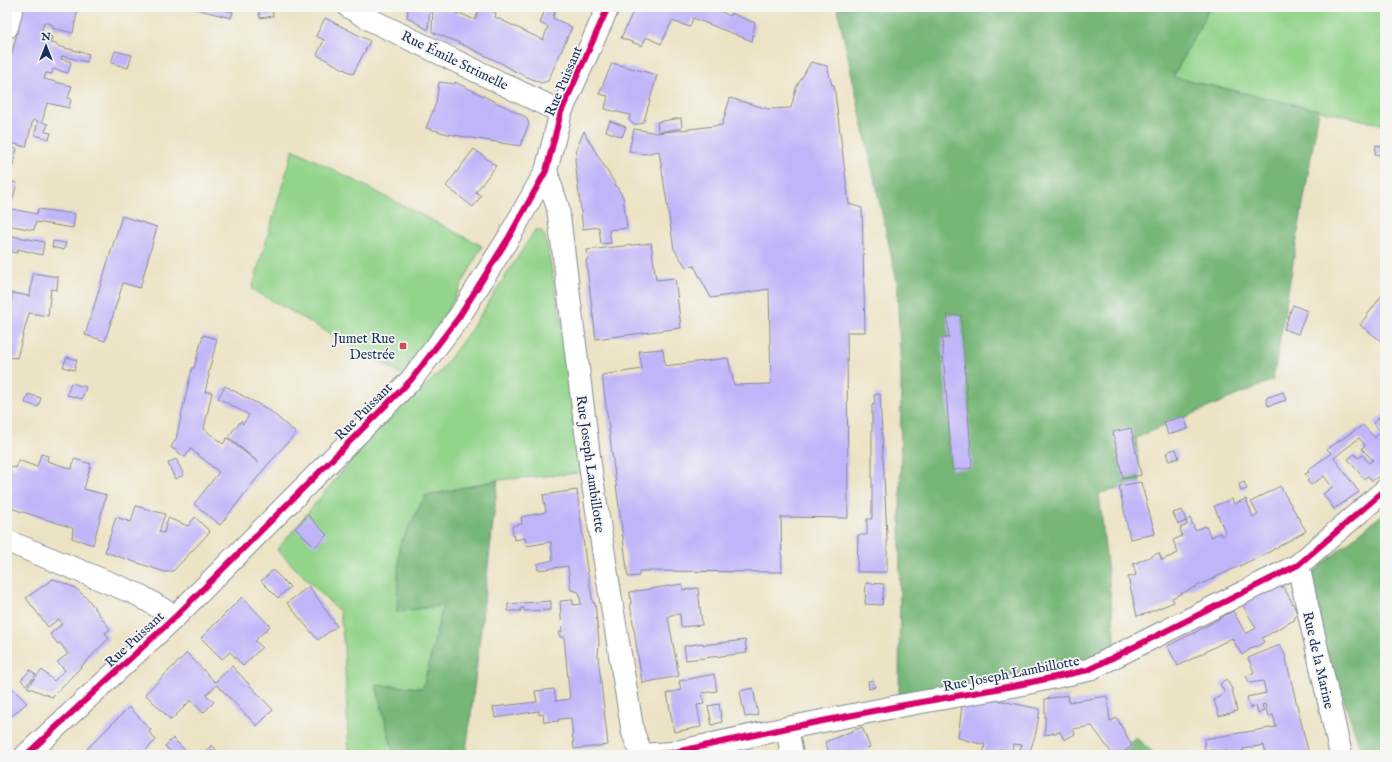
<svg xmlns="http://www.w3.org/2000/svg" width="1392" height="762" viewBox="0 0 1392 762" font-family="'IM FELL English',serif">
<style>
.green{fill:#93d48b;stroke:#578274}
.forest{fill:#76b677;stroke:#48726a}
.building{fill:#c1b5f9}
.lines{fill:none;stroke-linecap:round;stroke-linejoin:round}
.minor-casing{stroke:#848991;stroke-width:24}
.minor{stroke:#fff;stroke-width:22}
.cycleway-casing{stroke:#f6f6f2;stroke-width:8}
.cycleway{stroke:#d6006c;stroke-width:6}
.poi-dot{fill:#d1495b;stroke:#f6f6f2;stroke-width:1.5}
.labels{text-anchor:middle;stroke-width:3.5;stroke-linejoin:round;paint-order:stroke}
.street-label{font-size:14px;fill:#1b2f5e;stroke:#f6f6f2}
.poi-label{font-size:14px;fill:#1b2f5e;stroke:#f6f6f2;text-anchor:end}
</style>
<rect width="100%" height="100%" fill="#f6f6f2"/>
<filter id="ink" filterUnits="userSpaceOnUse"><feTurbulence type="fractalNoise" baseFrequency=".025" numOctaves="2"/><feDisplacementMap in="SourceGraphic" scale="8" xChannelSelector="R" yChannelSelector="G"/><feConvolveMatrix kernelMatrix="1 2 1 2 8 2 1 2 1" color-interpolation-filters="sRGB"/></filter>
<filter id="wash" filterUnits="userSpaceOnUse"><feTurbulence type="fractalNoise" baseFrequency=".012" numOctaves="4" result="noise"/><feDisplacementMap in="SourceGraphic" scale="16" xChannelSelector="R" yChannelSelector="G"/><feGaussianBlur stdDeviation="0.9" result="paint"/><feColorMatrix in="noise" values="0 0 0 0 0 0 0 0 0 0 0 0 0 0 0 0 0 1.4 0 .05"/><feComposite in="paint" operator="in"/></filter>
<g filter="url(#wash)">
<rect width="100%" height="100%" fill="#ece3c4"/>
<path class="green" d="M1210,7H1385V125L1173,77Z
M293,149L482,246L411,380L252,289Z
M535,230H541L545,236L591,472L498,480L425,496L397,612L443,605L423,688L376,685L394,755H349L344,647L340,612L277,550L366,442L439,373L472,328Z"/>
<path class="forest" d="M837,7H1210L1173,77L1319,110L1273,380L1136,438L1140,485L1099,493L1117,655L899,706L901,376L897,282Z
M498,480L470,723L465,755H394L376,685L423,688L443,605L397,612L399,546L425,496Z
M1385,512V755H1363L1302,581Z
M1135,737L1156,755H1118Z"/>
<g id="blocks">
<path class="building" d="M20,7H78L73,33L52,28L53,25L44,22L41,35L52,37L50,43L57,44V46L89,54L87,62L62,56L61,59L71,62L68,73L53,69L52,74L46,73L44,79L72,86L68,98L71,99L69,108L47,103L42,122L48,124L45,132L51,133L49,139L35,135V133L38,121L33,120L26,147L7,142V73L21,17Z
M188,7H226L225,10L233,12L231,18Z
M258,7H272L273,16L260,18Z
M408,7H430L428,30L407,17Z
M433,7H457V14H462L475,20L480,7H484L496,13L495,17L543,40L548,27L540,23L546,7H554L556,8L553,18L572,27L548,81L541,83L516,72L503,64L455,41L432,32Z
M635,7H711L730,16L731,13L755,23L752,41L693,18L690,27L672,21L661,44L646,37L642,46L621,38Z
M325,18L370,41L353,74L317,55L324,40L316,36Z
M115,51L132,55L128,68L111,63Z
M811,62L827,66L832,85H834L849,204L862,208L865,332H847L848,518L781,517L782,572L639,571V576L628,577L602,375L642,369L639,351L663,349L665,366L728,358L734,385L771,384L769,289L711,298L694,266L686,267L674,249L659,151L644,154L629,151L634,129L657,133L722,125L730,98L768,109L791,108L796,88Z
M612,63L657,75L644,121L640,124H633L629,120L630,115L605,109L608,96L599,94Z
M439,82L455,84V82L526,117L529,124L520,146L448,134L426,128L436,103Z
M681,118L682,128L658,132L657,122Z
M610,121L626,127L622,137L606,131Z
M584,131L586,136L623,197L627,228L609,230L611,243L601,244L599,227L583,229L575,160L577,148Z
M1376,145L1385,147V156L1375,154Z
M7,147L17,149L9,181L17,183L12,202L7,201Z
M474,149L496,166L476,192L481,196L473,207L446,186Z
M7,208L37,214L38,209L75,214L73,228L36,222L34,230L7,225Z
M122,216L157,227L140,288L123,283L105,341L85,335Z
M7,235L44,242L42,255L18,249L17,253L8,251L7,255Z
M53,241L66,243L64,250L52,247Z
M651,243L656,280L675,278L681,328L596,339L586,260H588L587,250Z
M33,273L58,277L57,290L51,289L48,316L29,313L17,358L7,357V311H10L12,293L30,296Z
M1385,291V344L1360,325Z
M1293,305L1307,311L1298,334L1284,329Z
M947,315H961L972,468L952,470L942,338H949Z
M203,335L217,339L208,375H209L205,392H212L204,429L223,444L227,438L259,463L228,437L241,421L243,424L249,415L218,398L225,386L269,410L296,433L265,468L220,525L194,504L219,472L191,449L185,457L171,447L176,439L192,368H194Z
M67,357L77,360L74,370L63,367Z
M71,383L86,387L82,399L67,395Z
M1283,392L1286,400L1268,406L1266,398Z
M28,394L41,398L38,407L25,403Z
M880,394L887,536V572H857L858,535H867V519H872V405L875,404L874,395Z
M1385,413V472L1372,481L1368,476L1364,479L1348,459L1355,454L1358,458L1363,455L1369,463L1373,460L1362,449L1365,445L1359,438L1334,458L1359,492L1334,509L1323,494L1332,487L1324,476L1311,485L1307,481L1309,479L1305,474L1309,472L1308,470L1331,453L1327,449L1363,425L1375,438L1378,434L1380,436L1383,434L1373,423Z
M1184,416L1188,429L1168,435L1164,422Z
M1131,428L1141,475L1123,479L1113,432Z
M1176,449L1179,458L1169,461L1166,453H1169L1168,451Z
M41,454L48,456L47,461L72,469L74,459L91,464L84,489L106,495L93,545L72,538L73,528L7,507V466L16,468L18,460L37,467Z
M176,459L184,475L175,479L168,463Z
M1141,482L1155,534L1130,539L1119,486Z
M1244,482L1247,489L1241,491L1239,484Z
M1280,486L1306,531L1269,552L1172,598L1174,602L1145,614L1137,616L1128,577L1136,575L1133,564L1159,553L1162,560L1178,553L1173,540L1182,536L1180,528L1187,525L1186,521L1178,524L1173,513L1182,510L1186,521L1190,518L1195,530L1206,526L1211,537L1220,533L1222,536L1226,534L1214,506L1232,499L1234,504L1246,499L1253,517L1258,515L1251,502Z
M577,490L586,563L593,603H595L599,642L598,656L608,745L574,749L571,718L558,719L559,721L544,722L543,714L539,715V711L495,718L493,707L537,702L535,691L554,689L556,701L570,699L564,637H560L559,632H562L560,601L573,600V605L581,604L579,592L571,590L568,566L538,570L537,564L553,560L551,542L527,546L525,538L514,540L512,526L522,524L521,517L546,512L543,495Z
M136,506L165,514L159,532L164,533L168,518L188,526L195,517L210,532L173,571L165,572L105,552L116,517L131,522Z
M308,515L327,535L315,547L295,528Z
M273,570L290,587L278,598L261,581Z
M53,579L74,587L88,599L110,629L105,633L109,638L52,697L27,687L42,670L54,681L65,670L57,662L68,654L60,643L58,644L50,634L62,624L59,619L48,627L26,598Z
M866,583L884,584L882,605L865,604Z
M682,584L683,590L698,588L702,625L681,627L680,614L671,615L668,617L679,676L642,683L630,603H631L630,592Z
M1276,585L1284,588L1292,602L1297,613L1294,620L1262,638L1264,642L1256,647L1255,646L1242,655L1232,638L1178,666L1167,646L1194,633L1233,611L1246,634L1256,628L1242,604Z
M309,586L337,626L318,640L287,603Z
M242,597L270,626L255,641L262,647L243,666L230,652L222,659L201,638Z
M551,601V610L524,611V608H521V611H508V604Z
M745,640L747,653L686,660L684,646L703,643V645Z
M1280,645L1285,655L1309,755H1266L1264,745L1243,749V755H1227V751L1205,750L1204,739L1276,727L1273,715L1268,717L1265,704L1262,705L1264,711L1258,713L1256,706L1250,708L1247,697L1266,693L1263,681L1250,683L1246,677L1254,672L1248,658Z
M187,653L215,682L232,666L273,710L257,726L217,685L206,695L214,702L203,713L191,700L171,720L145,694Z
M30,670L36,675L26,685L21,680Z
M714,674L717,691L702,693L704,704L697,705L701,727L674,732L667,693L681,690L679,681Z
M1226,679L1232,689L1237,711L1219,716L1214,700L1225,693L1220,684Z
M873,680L875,687L869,689L868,681Z
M7,683L27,703L7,720Z
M753,688L758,715L745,717L740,691Z
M1068,695L1069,702L1107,696L1110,721L1117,718L1132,746L1119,755H1113L1092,726L1073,729L1075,734L1064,740L1060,732L1045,735V699Z
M997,700L1040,709L1036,732L1029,755H1017L1022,745L1013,744L1012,752L998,749L997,755L983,754L985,745L958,738L962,706Z
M719,704L722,722L712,725L708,706Z
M129,707L151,730L149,732L156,740L141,755H138L131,749L130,750L134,755H92L87,749Z
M862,727L870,747L867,748L865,755H830L825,742Z
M173,738L189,755H174L165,746Z
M212,745L221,755H201Z"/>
</g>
</g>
<g filter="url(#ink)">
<use href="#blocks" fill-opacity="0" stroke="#848991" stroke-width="1"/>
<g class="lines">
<defs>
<path id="minor" d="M349,7L371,20L561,112
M7,27L12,7
M546,171L558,208L591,472L611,600L633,733L642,755
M7,541L139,595L175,617
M1298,565L1341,755
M787,728L792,755
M26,755L175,617L411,380L459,317L509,237L546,171L561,112L608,7
M642,755L671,753L787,728L899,706L1013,686L1088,670L1298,565L1385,490"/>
</defs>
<use href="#minor" class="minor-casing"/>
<use href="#minor" class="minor"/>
<defs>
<path id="cycleway" d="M26,755L175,617L411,380L459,317L509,237L546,171L561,112L608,7
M642,755L671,753L787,728L899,706L1013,686L1088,670L1298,565L1385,490"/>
</defs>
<use href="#cycleway" class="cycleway-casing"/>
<use href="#cycleway" class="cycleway"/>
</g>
</g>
<rect class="poi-dot" x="399" y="342" width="8" height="8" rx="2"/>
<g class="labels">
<g class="street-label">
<text transform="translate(455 60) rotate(26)" y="5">Rue Émile Strimelle</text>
<text transform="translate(563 81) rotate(-67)" y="5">Rue Puissant</text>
<text transform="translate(363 411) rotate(-45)" y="5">Rue Puissant</text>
<text transform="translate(591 464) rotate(82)" y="5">Rue Joseph Lambillotte</text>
<text transform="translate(134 639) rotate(-43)" y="5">Rue Puissant</text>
<text transform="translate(1319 660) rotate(77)" y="5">Rue de la Marine</text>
<text transform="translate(1011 673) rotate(-11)" y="5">Rue Joseph Lambillotte</text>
</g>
<g class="poi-label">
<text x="395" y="343">Jumet Rue<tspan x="395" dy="16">Destrée</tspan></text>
</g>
</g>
<rect width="1392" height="762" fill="none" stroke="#f6f6f2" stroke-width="24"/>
<g transform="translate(46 46)" stroke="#f6f6f2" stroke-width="3" paint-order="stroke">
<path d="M0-3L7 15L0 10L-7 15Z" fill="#1b2f5e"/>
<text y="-6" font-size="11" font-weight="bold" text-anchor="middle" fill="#1b2f5e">N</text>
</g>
</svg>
